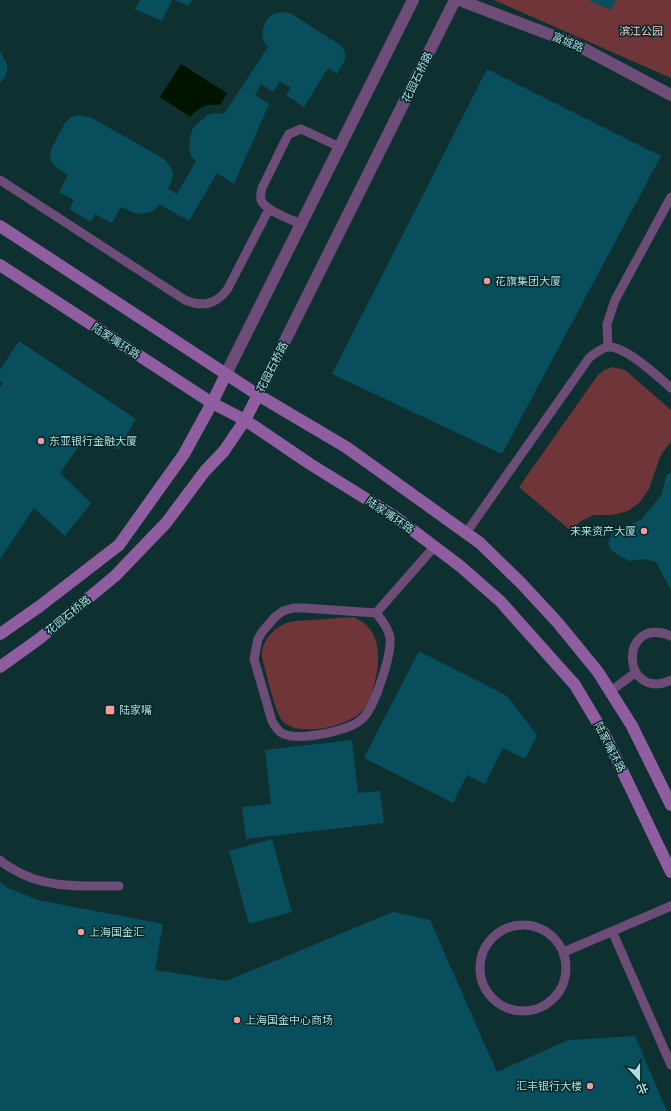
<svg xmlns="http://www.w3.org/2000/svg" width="671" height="1111" viewBox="0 0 671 1111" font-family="'Titillium Web','Noto Sans SC',sans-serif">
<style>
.green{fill:#703538}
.water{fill:#001400}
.building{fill:#084e5d}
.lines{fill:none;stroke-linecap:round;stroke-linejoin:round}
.lane{stroke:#6d4c77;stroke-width:9}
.street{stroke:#6d4c77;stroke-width:12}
.secondary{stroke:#915da1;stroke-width:12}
.poi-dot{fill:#f59b9d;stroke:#032627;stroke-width:1.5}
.labels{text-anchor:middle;stroke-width:3;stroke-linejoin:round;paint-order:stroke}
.park-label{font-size:11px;fill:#f8c6c7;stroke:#032627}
.street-label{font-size:11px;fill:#aedddf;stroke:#032627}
.poi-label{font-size:11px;fill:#aedddf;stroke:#032627;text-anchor:start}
</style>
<rect width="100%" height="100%" fill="#0e3031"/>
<path class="green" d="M494,0H671V78Z
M612,367L625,370L671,410V442L665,449L660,457L649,489L640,502L628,511L612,515H594L581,521L571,531L519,487L598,375L604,370Z
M353,617C381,628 381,656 375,681C373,692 369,704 362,711C348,727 294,739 281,719C275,709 269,685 266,673C265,667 262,660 262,655C262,639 276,626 290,622C296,620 304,621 311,620C325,619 339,618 353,617Z"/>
<path class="water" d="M181,64L227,93L220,105C207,103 199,107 190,117L160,97Z"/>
<path class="building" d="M140,0H172L162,21L135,9Z
M175,0H192L188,6Z
M588,0H616L611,10Z
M285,12L292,14L340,45L344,50L346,56L344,62L337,74L328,68L304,107L286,95L291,88L280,81L273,92L261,84L255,95L269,104L234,184L217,173L189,221L159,204L154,211L143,214L135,213L121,207L112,223L95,214L91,222L69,209L74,200L59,192L68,175L57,168L52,163L50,156L51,149L65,123L71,117L78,115L92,118L164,159L172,169L173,175L171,182L168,189L177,194L196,161L191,156L189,147L190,137L193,128L207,115L215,113L224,114L268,47L264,42L262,35L263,29L265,23L269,17L276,13Z
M0,51L7,64V70L5,77L0,83Z
M487,69L661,156L502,454L332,374Z
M19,341L136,419L118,450L89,432L60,473L91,503L65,536L34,508L0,559V388L3,383L0,381V370Z
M671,472V590L656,562L643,559L630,561L619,556L611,550L608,543L612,533L642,519L662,494L666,476Z
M419,651L507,696L537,735L525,759L503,748L485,784L467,775L453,803L364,758Z
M352,740L358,793L380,791L384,823L246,839L242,807L271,804L265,750Z
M272,839L292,912L249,924L229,851Z
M0,882L8,888L38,900L163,924L155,970L226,981L393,912L430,920L497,1072L568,1040L635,1036L667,1111H0Z"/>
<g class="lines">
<path class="lane" d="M0,180L185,300C202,307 215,305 227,290L269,209
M301,224C292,220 264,210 261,200C260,196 261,192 262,188L286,139L289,134L301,129L340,147
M608,347L607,324L615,300L671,197
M466,533L589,358C594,354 601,348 608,347C626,346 657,376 671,388
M376,613C382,620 388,628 390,637C392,653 375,708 362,719C349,731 300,741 284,734C278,732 275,726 272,721L254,659L258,639L262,632L275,617L283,611L293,608H304L376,613L435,546
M671,636C618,614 621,703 671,680
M611,691L636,672
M0,860C3,864 8,866 13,869C44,889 83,886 119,886
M480 968a43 43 0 1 1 86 0a43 43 0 1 1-86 0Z
M612,931L671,1065
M564,952L671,906"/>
<path class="street" d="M459,0L575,44L671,95
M226,374L413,0
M258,395L455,0"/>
<path class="secondary" d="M0,226L258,395L346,447L480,543L521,583L558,623L598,672L632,726L671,805
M0,265L212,403L245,420L310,464L394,516L460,566L500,601L575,685L606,737L671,872
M0,634L40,606L119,545L184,454L212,403L226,374
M0,667L39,639L115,576L166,523L205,471L224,451L245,420L258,395"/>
</g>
<g class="poi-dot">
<circle cx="487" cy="281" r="4"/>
<circle cx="41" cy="441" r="4"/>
<circle cx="644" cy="531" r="4"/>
<rect x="105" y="705" width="10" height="10" rx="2"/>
<circle cx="81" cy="932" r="4"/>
<circle cx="237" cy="1020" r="4"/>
<circle cx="590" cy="1086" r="4"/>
</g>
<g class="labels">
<g class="park-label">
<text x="641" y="35">滨江公园</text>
</g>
<g class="street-label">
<text transform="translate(568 42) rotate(23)" y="4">富城路</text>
<text transform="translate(417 77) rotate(-64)" y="4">花园石桥路</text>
<text transform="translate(116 341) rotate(33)" y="4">陆家嘴环路</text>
<text transform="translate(272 367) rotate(-63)" y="4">花园石桥路</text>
<text transform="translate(390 515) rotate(34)" y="4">陆家嘴环路</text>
<text transform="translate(68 615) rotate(-39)" y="4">花园石桥路</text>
<text transform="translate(610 747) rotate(63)" y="4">陆家嘴环路</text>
</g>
<g class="poi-label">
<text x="495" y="285">花旗集团大厦</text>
<text x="49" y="445">东亚银行金融大厦</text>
<text x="636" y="535" text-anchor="end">未来资产大厦</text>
<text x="119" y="714">陆家嘴</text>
<text x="89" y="936">上海国金汇</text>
<text x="245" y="1024">上海国金中心商场</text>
<text x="582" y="1090" text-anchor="end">汇丰银行大楼</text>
</g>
</g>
<g transform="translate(639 1079) rotate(159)" stroke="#032627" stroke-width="3" paint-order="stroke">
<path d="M0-3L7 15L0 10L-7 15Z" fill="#aedddf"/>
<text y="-6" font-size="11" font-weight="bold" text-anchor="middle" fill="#aedddf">北</text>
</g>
</svg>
